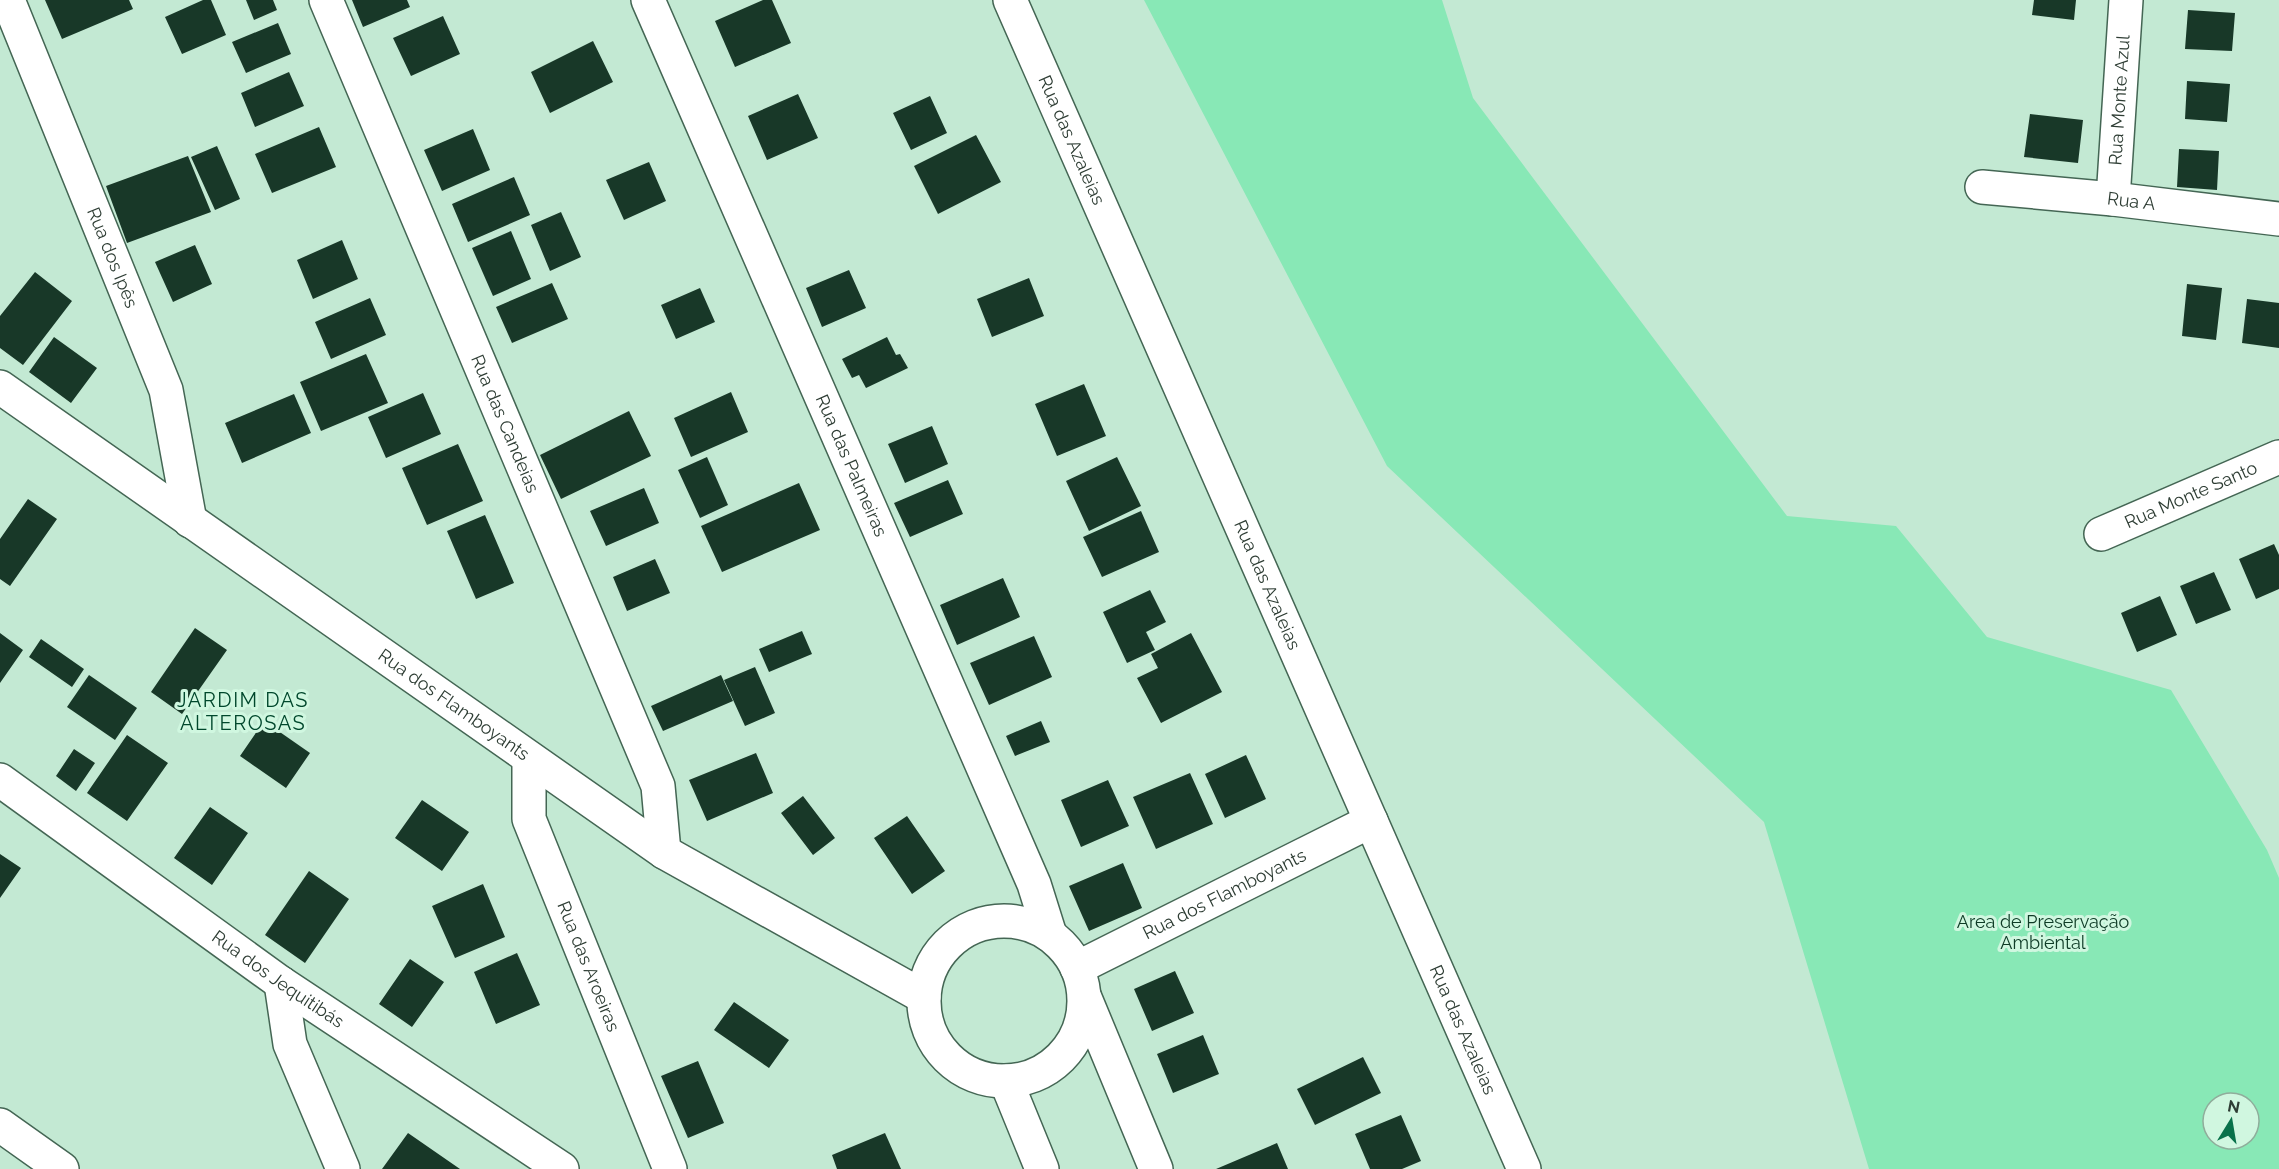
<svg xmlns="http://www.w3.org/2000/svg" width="2279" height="1169" viewBox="0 0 2279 1169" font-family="Raleway,sans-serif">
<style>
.green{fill:#88e8b6;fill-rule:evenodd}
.building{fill:#183828}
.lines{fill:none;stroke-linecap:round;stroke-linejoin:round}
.minor-casing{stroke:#446654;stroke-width:36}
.tertiary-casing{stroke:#446654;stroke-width:36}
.minor{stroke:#fff;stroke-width:33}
.tertiary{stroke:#fff;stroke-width:33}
.labels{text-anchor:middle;stroke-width:6;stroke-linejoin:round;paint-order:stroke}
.street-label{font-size:18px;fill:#2e3d34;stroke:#d0f7e0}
.park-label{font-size:18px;fill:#0e3b26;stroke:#d0f7e0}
.neighbourhood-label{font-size:20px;letter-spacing:1.5px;fill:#00472c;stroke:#d0f7e0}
</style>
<rect width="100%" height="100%" fill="#c3e9d3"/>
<path class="green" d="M1144,0H1442L1473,98L1787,516L1896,526L1987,637L2171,690L2267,850L2279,878V1169H1869L1764,822L1387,466ZM2213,1103H2249V1139H2213Z"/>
<path class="building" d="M45,0H129L133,9L62,39Z
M203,0H211L226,35L182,54L165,17Z
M246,0H273L277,10L254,20Z
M352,0H407L410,7L363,27Z
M763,0H772L791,43L735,67L715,21Z
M2034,0H2076L2074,20L2032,15Z
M2188,10L2235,13L2232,51L2185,49Z
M443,16L460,54L411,76L393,38Z
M278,23L291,54L246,73L232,42Z
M593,41L613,82L550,113L531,72Z
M289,72L304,106L255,127L241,93Z
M2187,81L2230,84L2227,122L2185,119Z
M798,94L818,138L767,160L748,116Z
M930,96L947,133L911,150L893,113Z
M2030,114L2083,120L2078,163L2024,157Z
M319,127L336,167L272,193L255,154Z
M473,129L490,170L442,191L424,150Z
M976,135L1001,182L938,214L914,166Z
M217,146L240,199L215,210L191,157Z
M2179,149L2219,151L2217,190L2177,187Z
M188,156L211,212L127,243L106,186Z
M649,162L666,201L624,220L606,180Z
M514,177L530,215L468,242L452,204Z
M561,212L581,257L550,271L531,225Z
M511,231L531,279L493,296L472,248Z
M342,240L358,279L313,299L297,260Z
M195,245L212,284L173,302L155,262Z
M849,270L866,308L822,327L806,288Z
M35,272L72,301L23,365L0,348V316Z
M1029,278L1044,316L992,337L977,299Z
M552,283L568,319L512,343L496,307Z
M2187,284L2222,288L2216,340L2182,336Z
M700,288L715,322L676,339L661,305Z
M370,298L386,335L331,359L315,322Z
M2247,299L2279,303V348L2242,343Z
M54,337L97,368L71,403L29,372Z
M887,337L896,355L900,354L908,368L866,388L859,375L852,378L842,359Z
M366,354L388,403L321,431L300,382Z
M1084,384L1106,436L1057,456L1035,404Z
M731,392L748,432L691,457L674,418Z
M423,393L441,434L386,458L368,417Z
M294,394L311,433L242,463L225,423Z
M629,411L651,456L561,499L540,455Z
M932,426L948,464L905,483L888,444Z
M458,444L483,501L427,525L402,468Z
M707,457L728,505L700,518L678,470Z
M1117,457L1141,506L1089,531L1066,481Z
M948,480L963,514L910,537L894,503Z
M799,483L820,530L722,572L701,526Z
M644,488L659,523L606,546L590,511Z
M28,499L57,519L10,586L0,579V539Z
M1141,511L1159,552L1102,577L1083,537Z
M485,515L514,583L476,599L447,531Z
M2274,544L2279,555V589L2256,599L2239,559Z
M655,559L670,593L627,611L613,577Z
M2214,572L2231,610L2196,624L2180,586Z
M1003,578L1020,617L957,645L940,605Z
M1150,590L1166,622L1146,632L1155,650L1127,663L1103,612Z
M2160,596L2177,635L2137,652L2121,613Z
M195,628L227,650L182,714L151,692Z
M802,631L812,654L769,672L759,649Z
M0,633L23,650L0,683Z
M1191,633L1222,692L1161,723L1137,678L1158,668L1151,654Z
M1034,636L1052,677L989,705L970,663Z
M41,639L84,669L72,687L29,657Z
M755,667L775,713L745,726L724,680Z
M89,675L137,708L115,740L67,707Z
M721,675L733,701L663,731L651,706Z
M264,721L310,753L286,788L240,756Z
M1041,721L1050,742L1015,756L1006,736Z
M127,735L168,763L127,821L87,793Z
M74,749L95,763L76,791L56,776Z
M756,753L773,793L707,821L689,780Z
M1246,755L1266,799L1225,818L1205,774Z
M1190,773L1213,824L1156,849L1133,797Z
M1108,780L1129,826L1081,847L1061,800Z
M803,796L835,838L813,855L781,813Z
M422,800L469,832L442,871L395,838Z
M210,807L248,833L212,885L174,858Z
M907,816L945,871L912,894L874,838Z
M0,854L21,868L0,898Z
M1123,863L1142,908L1089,931L1069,886Z
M309,871L349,899L305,963L265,935Z
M483,884L505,937L455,958L432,906Z
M517,953L540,1005L496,1024L474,972Z
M410,959L444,982L412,1027L379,1004Z
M1175,971L1194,1013L1152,1031L1134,989Z
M734,1002L789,1040L769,1068L714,1030Z
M1203,1035L1219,1074L1173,1093L1157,1054Z
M1363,1057L1381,1093L1315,1125L1297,1089Z
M698,1061L724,1123L688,1138L661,1076Z
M1401,1115L1421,1161L1402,1169H1370L1355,1134Z
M408,1133L460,1169H382Z
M885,1133L901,1169H837L832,1155Z
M1277,1143L1288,1169H1216Z"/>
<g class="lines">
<defs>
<g id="minor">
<path id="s1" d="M8,0L166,390L190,521"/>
<path id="s2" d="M326,0L658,786L664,852"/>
<path id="s3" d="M648,0L1034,884L1050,935"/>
<path id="s4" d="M1010,0L1524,1169"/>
<path id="s5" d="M1982,187L2113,199L2279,219"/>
<path id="s6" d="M2113,199L2126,0"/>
<path id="s7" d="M2101,534L2279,457"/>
<path id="s8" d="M529,759V819L670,1169"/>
<path id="s9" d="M0,780L281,983L562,1169"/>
<path id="s10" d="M1077,968L1371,821"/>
<path d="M281,983L290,1044L343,1169"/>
<path d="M0,1125L62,1169"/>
</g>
<g id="tertiary">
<path id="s11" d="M0,387L664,852L924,997"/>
<circle cx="1004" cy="1001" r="80"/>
<path d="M1085,998L1156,1169"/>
<path d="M1006,1081L1042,1169"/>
</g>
</defs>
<use href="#minor" class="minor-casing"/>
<use href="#tertiary" class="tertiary-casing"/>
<use href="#minor" class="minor"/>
<use href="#tertiary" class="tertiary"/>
</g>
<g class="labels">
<g class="street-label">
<text dy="6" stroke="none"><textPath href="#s6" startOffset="99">Rua Monte Azul</textPath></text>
<text dy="6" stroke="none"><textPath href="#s4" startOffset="153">Rua das Azaleias</textPath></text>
<text dy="6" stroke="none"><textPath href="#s5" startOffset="150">Rua A</textPath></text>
<text dy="6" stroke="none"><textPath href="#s1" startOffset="278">Rua dos Ipês</textPath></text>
<text dy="6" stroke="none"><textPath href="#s2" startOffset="460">Rua das Candeias</textPath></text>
<text dy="6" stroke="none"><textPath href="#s3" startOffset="508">Rua das Palmeiras</textPath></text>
<text dy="6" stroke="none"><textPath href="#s7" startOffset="98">Rua Monte Santo</textPath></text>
<text dy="6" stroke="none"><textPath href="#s4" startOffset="639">Rua das Azaleias</textPath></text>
<text dy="6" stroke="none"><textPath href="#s11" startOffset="554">Rua dos Flamboyants</textPath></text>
<text dy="6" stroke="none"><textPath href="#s10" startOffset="165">Rua dos Flamboyants</textPath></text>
<text dy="6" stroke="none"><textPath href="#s8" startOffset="219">Rua das Aroeiras</textPath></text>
<text dy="6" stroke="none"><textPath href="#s9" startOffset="342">Rua dos Jequitibás</textPath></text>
<text dy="6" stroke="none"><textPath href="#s4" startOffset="1125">Rua das Azaleias</textPath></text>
</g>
<g class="park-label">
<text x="2043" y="928">Area de Preservação<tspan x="2043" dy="21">Ambiental</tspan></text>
</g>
<g class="neighbourhood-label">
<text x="243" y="707">JARDIM DAS<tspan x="243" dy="23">ALTEROSAS</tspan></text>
</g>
</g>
<g transform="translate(2231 1121) rotate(11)"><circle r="28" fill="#d0f7e0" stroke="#8fad9b" stroke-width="1.5"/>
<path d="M0-4.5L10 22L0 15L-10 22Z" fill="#08724a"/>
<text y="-9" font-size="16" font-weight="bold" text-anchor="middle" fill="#2e3d34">N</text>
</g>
</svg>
